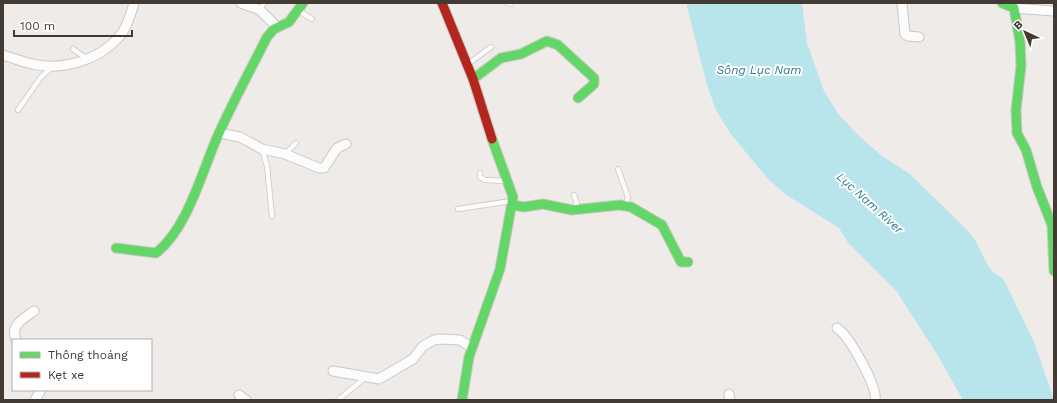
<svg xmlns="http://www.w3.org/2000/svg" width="1057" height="403" viewBox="0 0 1057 403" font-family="'Work Sans',sans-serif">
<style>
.water{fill:#b8e5ec}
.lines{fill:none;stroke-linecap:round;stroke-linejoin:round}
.lane-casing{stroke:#cbc7c4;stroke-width:6}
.street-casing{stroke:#cbc7c4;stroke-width:11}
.fast-casing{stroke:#cfc7c0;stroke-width:11}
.jam-casing{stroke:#cfc7c0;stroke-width:11}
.lane{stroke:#fcfcfc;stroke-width:4.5}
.street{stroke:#fcfcfc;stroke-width:9}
.fast{stroke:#63d668;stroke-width:9}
.jam{stroke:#b3261e;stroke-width:9}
.labels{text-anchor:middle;stroke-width:4;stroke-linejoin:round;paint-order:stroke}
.water-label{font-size:12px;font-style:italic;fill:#2a7c8e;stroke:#fff}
</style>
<rect width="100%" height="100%" fill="#eeebe8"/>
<path class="water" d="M686,3H802L807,43L824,91L839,115L859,136L882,156L910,174L971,234C983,250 984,270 1003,278L1034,342L1054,400H963L937,354L897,292L849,244L839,228L785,194L768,179L730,133L716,110L707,85Z"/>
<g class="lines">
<defs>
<path id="lane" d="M507,3L511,4
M260,10L264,3
M299,11L312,19
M73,49L87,59
M468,64L491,47
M18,110L41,77L52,67
M262,149L267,166L272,216
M285,154L296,143
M618,169L628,197L626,204
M480,173V177L485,180L506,181
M574,195L577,203L575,207
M458,209L511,201
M338,400L366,377"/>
<path id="street" d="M241,3L260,10L277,27
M902,3L905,34L908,36L919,37
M1014,8L1054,11
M3,55C13,58 22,62 32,64C63,71 99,60 119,37C127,28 131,14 134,3
M219,133L240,137L262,149L285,154L319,168H324L337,148L346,144
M837,328C840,331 844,333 846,337C854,347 878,388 875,400
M16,340C10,325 23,319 34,311
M333,371L379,379L413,359L423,346L434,340L440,339L460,340L472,348
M729,394L730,400
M239,395L246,400
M35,400L41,390"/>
<path id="fast" d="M1002,3L1014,8L1020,42L1021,66L1016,110L1017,133L1026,150L1037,187L1052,225L1054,271
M473,79L501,58L521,54L547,41L558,45L594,78V84L578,98
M513,205L524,207L543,204L572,210L620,205L631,207L662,225L681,262H688
M116,248L156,253C189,227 202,170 219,133C234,100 251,69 267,37L274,29L289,22L303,3
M462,400L469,357L500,269L513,197L492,139"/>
<path id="jam" d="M442,3L473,79L492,139"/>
</defs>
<use href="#lane" class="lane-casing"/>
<use href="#street" class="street-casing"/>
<use href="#fast" class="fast-casing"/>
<use href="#jam" class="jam-casing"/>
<use href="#lane" class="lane"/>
<use href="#street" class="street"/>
<use href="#fast" class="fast"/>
<use href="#jam" class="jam"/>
</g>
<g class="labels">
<g class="water-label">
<text x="759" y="74">Sông Lục Nam</text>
<text transform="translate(870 203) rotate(42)" y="4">Lục Nam River</text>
</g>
</g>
<rect width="1057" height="403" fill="none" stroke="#443a34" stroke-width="8"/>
<rect x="12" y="339" width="140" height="52" fill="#ffffff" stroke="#b4b0ae"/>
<rect x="20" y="352" width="20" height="6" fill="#63d668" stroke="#b4b0ae"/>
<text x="48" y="359" font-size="12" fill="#443a34">Thông thoáng</text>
<rect x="20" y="372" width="20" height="6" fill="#b3261e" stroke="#b4b0ae"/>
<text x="48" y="379" font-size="12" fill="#443a34">Kẹt xe</text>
<g transform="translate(1025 32) rotate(316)" stroke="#ffffff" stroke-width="3" paint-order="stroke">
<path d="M0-3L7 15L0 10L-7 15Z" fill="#443a34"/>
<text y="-6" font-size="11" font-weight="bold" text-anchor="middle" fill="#443a34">B</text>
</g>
<path d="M14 30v6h118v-6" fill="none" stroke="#443a34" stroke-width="2"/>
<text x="20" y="30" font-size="12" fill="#443a34" stroke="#ffffff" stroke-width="3" paint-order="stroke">100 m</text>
</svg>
